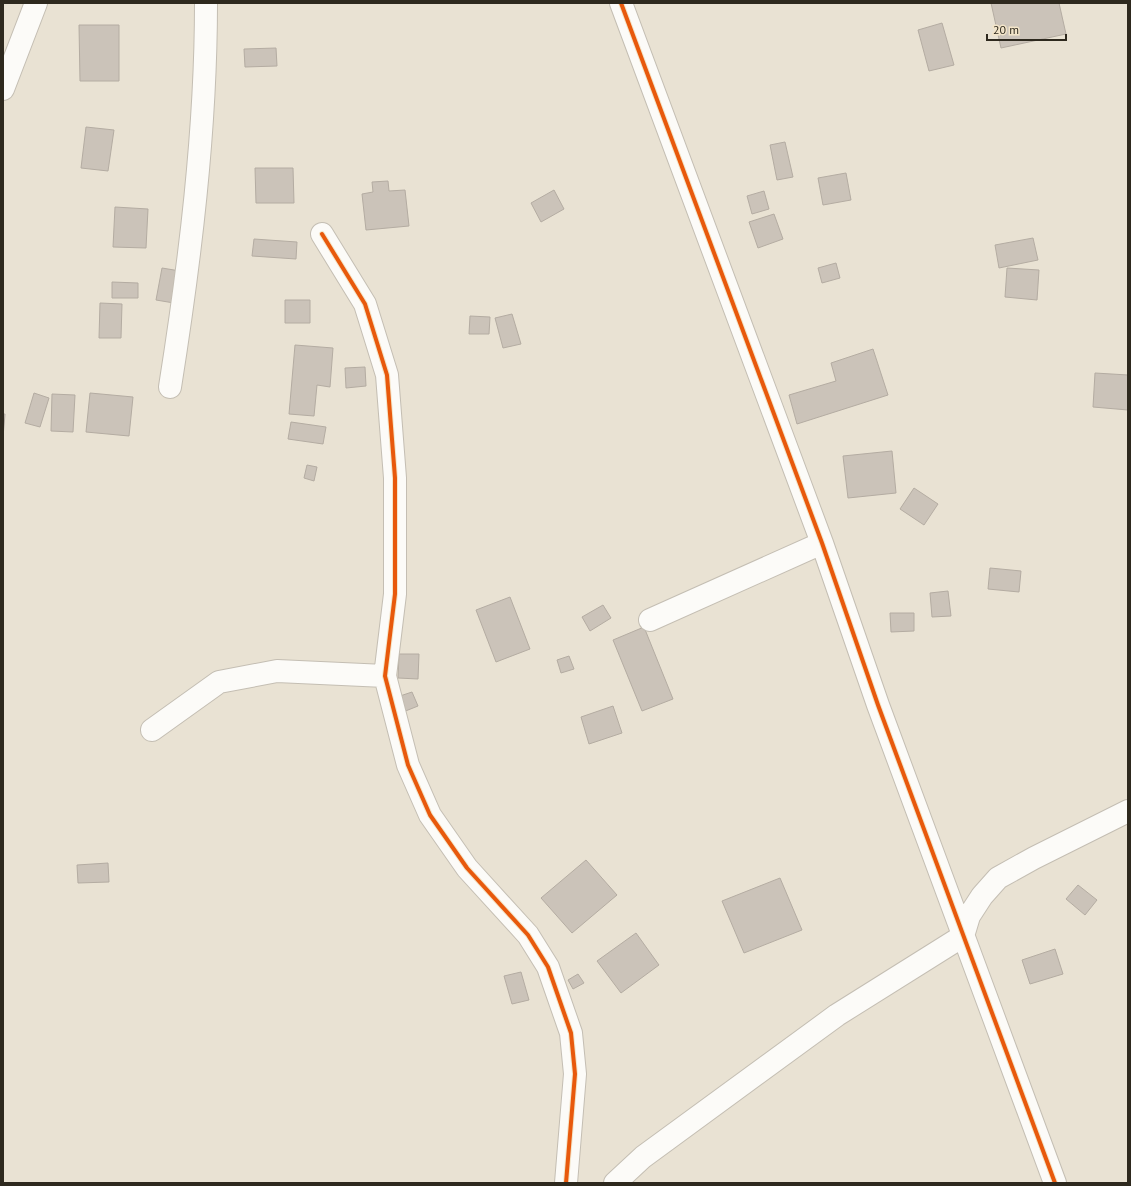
<svg xmlns="http://www.w3.org/2000/svg" width="1131" height="1186" viewBox="0 0 1131 1186" font-family="'PT Sans',sans-serif">
<style>
.building{fill:#cbc3b9;stroke:#b4aca2}
.lines{fill:none;stroke-linecap:round;stroke-linejoin:round}
.minor-casing{stroke:#c4beb3;stroke-width:24}
.minor{stroke:#fcfbf8;stroke-width:22}
.cycleway-casing{stroke:#f3e5c9;stroke-width:6}
.cycleway{stroke:#e8590c;stroke-width:4}
</style>
<rect width="100%" height="100%" fill="#e9e2d3"/>
<path class="building" d="M991,3H1059L1066,34L1001,48Z
M942,23L954,65L929,71L918,30Z
M79,25H119V81H80Z
M276,48L277,66L245,67L244,49Z
M86,127L114,130L108,171L81,168Z
M785,142L793,177L777,180L770,145Z
M255,168H293L294,203H256Z
M846,173L851,200L823,205L818,178Z
M388,181L389,191L405,190L409,226L366,230L362,194L373,192L372,182Z
M554,190L564,209L541,222L531,203Z
M764,191L769,209L752,214L747,196Z
M115,207L148,209L146,248L113,247Z
M774,214L783,239L758,248L749,222Z
M1033,238L1038,260L999,268L995,245Z
M254,239L297,242L296,259L252,256Z
M836,263L840,278L822,283L818,268Z
M162,268L180,271L174,303L156,300Z
M1007,268L1039,270L1037,300L1005,297Z
M112,282L138,283V298H112Z
M285,300H310V323H285Z
M100,303L122,304L121,338H99Z
M512,314L521,344L503,348L495,318Z
M470,316L490,317L489,334H469Z
M295,345L333,348L330,387L317,385L314,416L289,414Z
M873,349L888,395L797,424L789,395L836,381L831,363Z
M365,367L366,386L346,388L345,368Z
M1095,373L1128,375V410L1093,407Z
M34,393L49,398L40,427L25,423Z
M90,393L133,397L129,436L86,432Z
M52,394L75,395L73,432L51,431Z
M3,414H5L3,437Z
M291,422L326,427L323,444L288,439Z
M892,451L896,493L848,498L843,456Z
M307,465L317,467L314,481L304,478Z
M914,488L938,504L924,525L900,509Z
M990,568L1021,571L1019,592L988,589Z
M948,591L951,616L932,617L930,593Z
M510,597L530,649L496,662L476,610Z
M603,605L611,618L590,631L582,617Z
M890,613H914V631L891,632Z
M644,627L673,699L642,711L613,640Z
M399,654H419L418,679L398,678Z
M569,656L574,669L561,673L557,660Z
M412,692L418,706L403,712L397,697Z
M613,706L622,733L589,744L581,717Z
M586,860L617,895L572,933L541,898Z
M108,863L109,882L78,883L77,865Z
M780,878L802,930L744,953L722,901Z
M1078,885L1097,900L1085,915L1066,899Z
M636,933L659,965L621,993L597,961Z
M1055,949L1063,974L1030,984L1022,960Z
M521,972L529,1000L512,1004L504,976Z
M578,974L584,983L573,989L568,980Z"/>
<g class="lines">
<defs>
<path id="minor" d="M621,3L822,543L878,705L1055,1183
M3,89L36,3
M322,234L365,304L387,375L395,478V594L385,676L408,765L430,815L467,868L528,935L548,967L571,1033L575,1074L566,1183
M170,387C190,261 206,131 206,3
M650,620L822,543
M152,730L219,682L277,671L385,676
M615,1183L643,1157L837,1015L963,936L969,916L982,896L998,878L1034,858L1128,811"/>
</defs>
<use href="#minor" class="minor-casing"/>
<use href="#minor" class="minor"/>
<defs>
<path id="cycleway" d="M621,3L822,543L878,705L1055,1183
M322,234L365,304L387,375L395,478V594L385,676L408,765L430,815L467,868L528,935L548,967L571,1033L575,1074L566,1183"/>
</defs>
<use href="#cycleway" class="cycleway-casing"/>
<use href="#cycleway" class="cycleway"/>
</g>
<rect width="1131" height="1186" fill="none" stroke="#2e291e" stroke-width="8"/>
<path d="M987 34v6h79v-6" fill="none" stroke="#2e291e" stroke-width="2"/>
<text x="993" y="34" font-size="12" fill="#2e291e" stroke="#f3e5c9" stroke-width="3" paint-order="stroke">20 m</text>
</svg>
